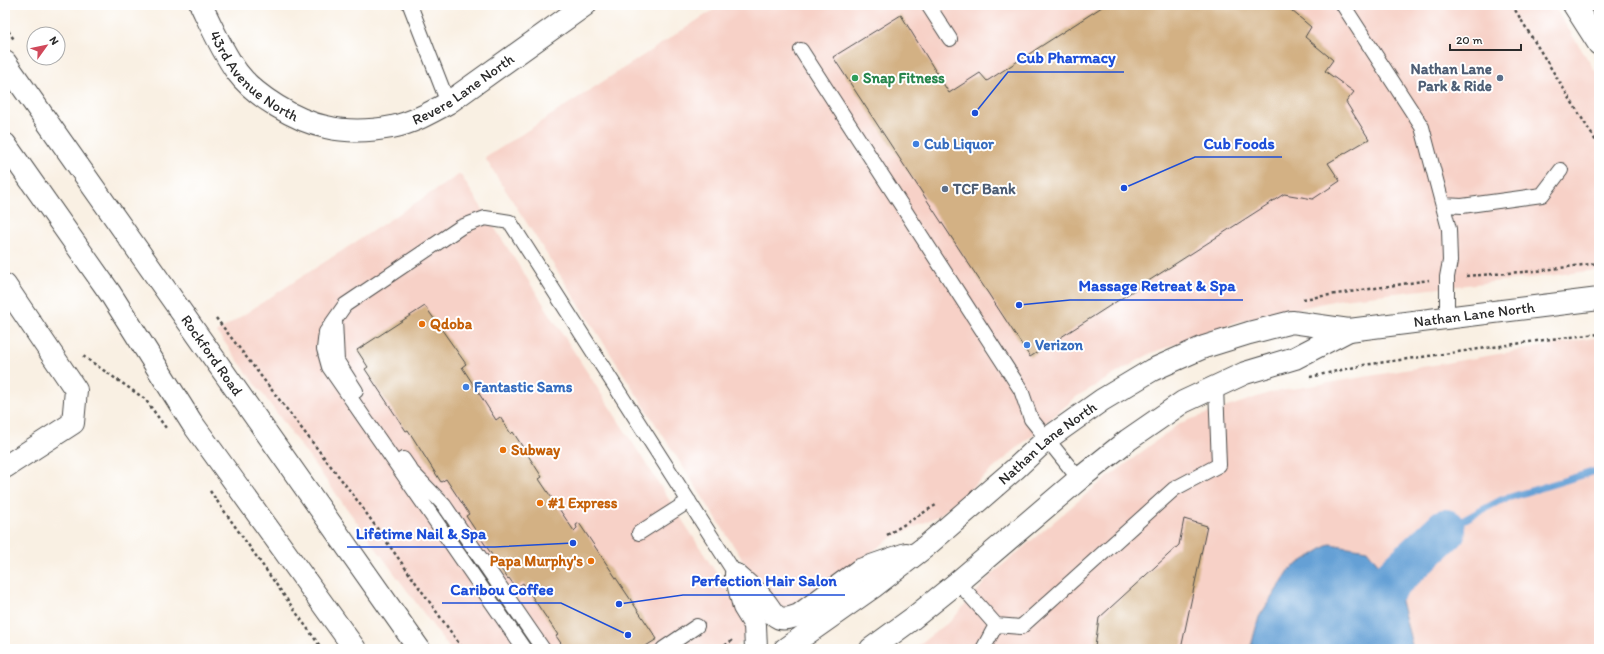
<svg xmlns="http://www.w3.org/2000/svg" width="1604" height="654" viewBox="0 0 1604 654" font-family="Itim,sans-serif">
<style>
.built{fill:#f7d1c7}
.water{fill:#65a0d5;stroke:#486680}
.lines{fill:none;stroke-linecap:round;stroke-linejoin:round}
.stream{stroke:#65a0d5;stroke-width:7}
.river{stroke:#65a0d5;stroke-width:42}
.building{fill:#d3b184}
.lane-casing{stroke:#4a4947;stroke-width:16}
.street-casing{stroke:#4a4947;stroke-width:24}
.secondary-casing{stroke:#4a4947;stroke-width:24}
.path{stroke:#4a4947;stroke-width:2.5;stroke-dasharray:3 3;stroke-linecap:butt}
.lane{stroke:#fff;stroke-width:14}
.street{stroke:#fff;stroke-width:22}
.secondary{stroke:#fff;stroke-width:22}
.leisure-dot{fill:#2e9e5b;stroke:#fff;stroke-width:1.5}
.service-dot{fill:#5c6f8a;stroke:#fff;stroke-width:1.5}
.shop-dot{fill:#3f7fe0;stroke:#fff;stroke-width:1.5}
.food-dot{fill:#e8710a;stroke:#fff;stroke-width:1.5}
.labels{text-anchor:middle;stroke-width:4;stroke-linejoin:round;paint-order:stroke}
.service-label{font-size:15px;font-weight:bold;fill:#4e5e75;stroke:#fff;text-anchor:end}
.street-label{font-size:15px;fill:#2b2b2b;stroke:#fff}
.leisure-label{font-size:15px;font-weight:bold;fill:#27864d;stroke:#fff;text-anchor:start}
.shop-label{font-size:15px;font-weight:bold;fill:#366cbe;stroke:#fff;text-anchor:start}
.food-label{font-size:15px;font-weight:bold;fill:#c56008;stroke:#fff;text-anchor:start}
.leader{fill:none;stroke:#1d4ed8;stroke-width:1.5}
.callout-dot{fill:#1d4ed8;stroke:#fff;stroke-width:1.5}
.callout-label{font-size:16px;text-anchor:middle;font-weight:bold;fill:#1d4ed8;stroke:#fff;stroke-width:4;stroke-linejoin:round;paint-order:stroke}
</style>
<rect width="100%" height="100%" fill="#fff"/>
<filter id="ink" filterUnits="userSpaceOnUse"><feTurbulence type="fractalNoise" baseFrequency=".025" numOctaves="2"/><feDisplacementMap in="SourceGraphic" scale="8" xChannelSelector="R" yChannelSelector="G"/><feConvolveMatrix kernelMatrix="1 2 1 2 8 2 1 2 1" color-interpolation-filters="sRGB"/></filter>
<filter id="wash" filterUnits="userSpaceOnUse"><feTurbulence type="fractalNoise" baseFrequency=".012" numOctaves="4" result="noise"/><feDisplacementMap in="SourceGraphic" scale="16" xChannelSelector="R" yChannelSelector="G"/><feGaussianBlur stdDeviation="0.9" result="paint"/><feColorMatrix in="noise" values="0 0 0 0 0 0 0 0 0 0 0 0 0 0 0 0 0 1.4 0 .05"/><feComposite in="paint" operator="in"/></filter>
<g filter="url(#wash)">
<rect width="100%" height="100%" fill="#f9f0e3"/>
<path class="built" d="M721,5H1553L1599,77V270L1342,299L1236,322L1151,353L1076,397L940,515L888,540L790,612L769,601L485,158Z
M460,174L749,624L747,635L739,645L733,649H450L217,332Z
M1599,337V649H913L952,620L991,575L1090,491L1180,423L1269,393Z"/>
<path class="water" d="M1330,544L1367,550L1398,589L1413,649H1250L1259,617L1290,569Z"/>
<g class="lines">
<path class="stream" d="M1445,530L1501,500L1599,470"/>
<path class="river" d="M1331,649V637L1445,530"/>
</g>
<g id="blocks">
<path class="building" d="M1105,5H1285L1311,27L1305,37L1333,60L1325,71L1354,92L1346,102L1369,139L1328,163L1340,181L1313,199L1284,194L1030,357L833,57L901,15L949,93L980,73L987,81Z
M425,306L466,364L462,367L496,420L500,417L511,434L513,432L542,477L539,479L574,531L577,528L576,525L579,523L657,639L641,649H565L556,636L558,635L523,583L516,588L509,578L508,579L466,516L469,514L446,479L441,482L408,430L406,431L365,369L368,367L357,350Z
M1184,519L1207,526L1181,649H1104L1095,647L1099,618L1179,545Z"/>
</g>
</g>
<g filter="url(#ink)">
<use href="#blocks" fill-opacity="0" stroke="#4a4947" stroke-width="1"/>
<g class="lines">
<defs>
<path id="lane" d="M410,5L448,103
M928,5L950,39
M1343,5L1422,127L1449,229L1450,261L1447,277V317
M801,50L1021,390L1031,419L1079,479
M1443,205L1462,206L1542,195L1561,170
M335,320L337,361L356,391
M403,459L412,472L444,505L543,649
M639,533L689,501
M958,582L996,625L983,649
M996,625L1021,627L1174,489L1219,465L1216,387
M524,649L329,367L324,349L326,332L345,305L461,227L485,218L510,222L736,575
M663,649L697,626"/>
<g id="street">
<path id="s1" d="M201,5C212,28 222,51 237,72C255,96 296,121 326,127C347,132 371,131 392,127C412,123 430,113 448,103L585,5"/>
<path d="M5,285L76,390L73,423L5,467"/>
</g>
<g id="secondary">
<path d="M1574,5L1599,44"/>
<path id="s2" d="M5,62L419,649"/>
<path d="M5,144L110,293L192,423L355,649"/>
<path d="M736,575C744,582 752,589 760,596C775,612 772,625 799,615L860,570L906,554"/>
<path d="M736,575L744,607L755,625L756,649"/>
<path id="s3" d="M785,649L873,587L925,547L1015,469L1047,439L1102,400L1152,370L1204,347L1249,333L1292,322L1349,330L1599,299"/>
<path d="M871,649L912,619L958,582L1079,479L1128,440L1183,402L1245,373L1295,358L1349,330"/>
</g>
</defs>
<use href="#lane" class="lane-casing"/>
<use href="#street" class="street-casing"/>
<use href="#secondary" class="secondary-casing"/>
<path class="path" d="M1512,5L1599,146
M5,26L15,41
M1466,276L1536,271L1599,263
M1303,299L1429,280
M216,318L354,496L463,649
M83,356L145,399L166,428
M1310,377L1364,365L1551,339L1599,334
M210,491L322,649
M887,535L936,505
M720,649L733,640"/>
<use href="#lane" class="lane"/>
<use href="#street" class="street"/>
<use href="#secondary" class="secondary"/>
</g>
</g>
<circle class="leisure-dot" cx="855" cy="78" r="4"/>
<g class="service-dot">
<circle cx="1500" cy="78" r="4"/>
<circle cx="945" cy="189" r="4"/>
</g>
<g class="shop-dot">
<circle cx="916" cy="144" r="4"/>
<circle cx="1027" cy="345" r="4"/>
<circle cx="466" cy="387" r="4"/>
</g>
<g class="food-dot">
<circle cx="422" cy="324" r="4"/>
<circle cx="503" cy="450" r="4"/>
<circle cx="540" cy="503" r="4"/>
<circle cx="591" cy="561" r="4"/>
</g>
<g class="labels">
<g class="service-label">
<text x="1492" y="74">Nathan Lane<tspan x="1492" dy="17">Park &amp; Ride</tspan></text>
<text x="953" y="194" text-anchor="start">TCF Bank</text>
</g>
<g class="street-label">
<text dy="5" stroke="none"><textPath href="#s1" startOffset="91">43rd Avenue North</textPath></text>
<text dy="5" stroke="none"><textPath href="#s1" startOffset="330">Revere Lane North</textPath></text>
<text dy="5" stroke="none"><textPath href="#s3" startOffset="794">Nathan Lane North</textPath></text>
<text dy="5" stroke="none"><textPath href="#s2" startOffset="359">Rockford Road</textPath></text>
<text dy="5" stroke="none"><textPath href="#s3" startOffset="334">Nathan Lane North</textPath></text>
</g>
<g class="leisure-label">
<text x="863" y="83">Snap Fitness</text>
</g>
<g class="shop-label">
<text x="924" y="149">Cub Liquor</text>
<text x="1035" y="350">Verizon</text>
<text x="474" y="392">Fantastic Sams</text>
</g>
<g class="food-label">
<text x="430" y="329">Qdoba</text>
<text x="511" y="455">Subway</text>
<text x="548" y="508">#1 Express</text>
<text x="583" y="566" text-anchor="end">Papa Murphy's</text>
</g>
</g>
<path class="leader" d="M975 113L1008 72H1124M1124 188L1195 157H1282M1019 305L1070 300H1243M573 543L495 547H347M619 604L683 595H845M628 635L561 603H442"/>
<g class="callout-dot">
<circle cx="975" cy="113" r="4"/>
<circle cx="1124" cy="188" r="4"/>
<circle cx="1019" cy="305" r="4"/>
<circle cx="573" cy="543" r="4"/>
<circle cx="619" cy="604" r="4"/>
<circle cx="628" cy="635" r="4"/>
</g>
<g class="callout-label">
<text x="1066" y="63">Cub Pharmacy</text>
<text x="1239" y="149">Cub Foods</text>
<text x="1157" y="291">Massage Retreat &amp; Spa</text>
<text x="421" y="539">Lifetime Nail &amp; Spa</text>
<text x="764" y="586">Perfection Hair Salon</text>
<text x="502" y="595">Caribou Coffee</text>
</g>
<rect width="1604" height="654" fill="none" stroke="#fff" stroke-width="20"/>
<g transform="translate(46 46) rotate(57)"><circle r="19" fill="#ffffff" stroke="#aaaaaa"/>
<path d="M0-3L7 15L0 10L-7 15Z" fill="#d1495b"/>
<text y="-6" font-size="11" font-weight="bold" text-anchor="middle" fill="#2b2b2b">N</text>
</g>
<path d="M1450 44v6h71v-6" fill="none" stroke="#2b2b2b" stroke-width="2"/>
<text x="1456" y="44" font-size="12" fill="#2b2b2b" stroke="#ffffff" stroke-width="3" paint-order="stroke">20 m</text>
</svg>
